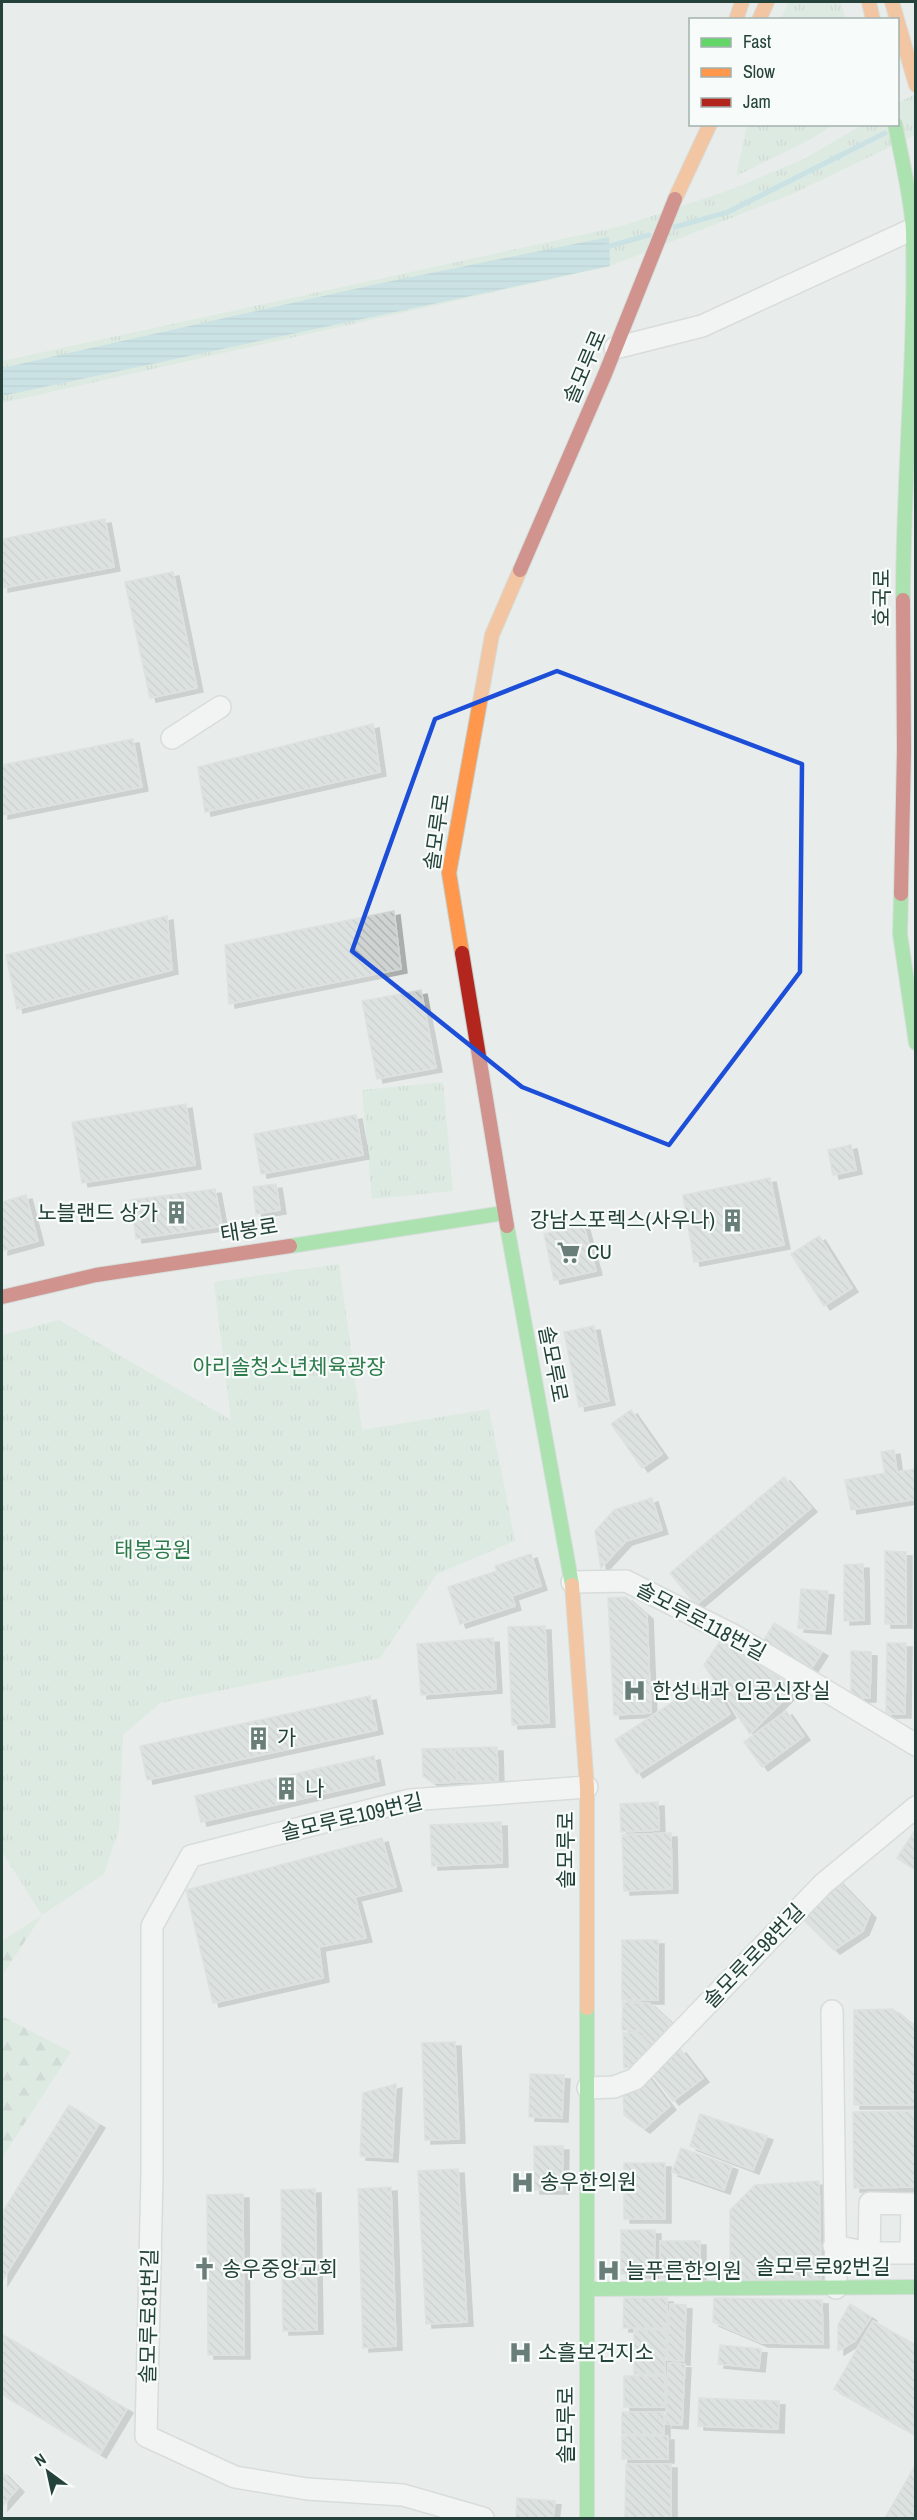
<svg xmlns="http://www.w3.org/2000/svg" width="917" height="2520" viewBox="0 0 917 2520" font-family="'Archivo Narrow','Noto Sans KR',sans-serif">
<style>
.forest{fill:url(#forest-firs)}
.park{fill:url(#park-tufts)}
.water{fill:url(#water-rules)}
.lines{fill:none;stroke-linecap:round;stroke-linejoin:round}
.stream{stroke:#a9d4db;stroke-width:5}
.building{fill:url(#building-back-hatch);stroke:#d1d6d4;stroke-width:1.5;filter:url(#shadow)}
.street-casing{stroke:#c5cac8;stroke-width:24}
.fast-casing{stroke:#c3cbc8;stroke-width:16}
.slow-casing{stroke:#c3cbc8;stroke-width:16}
.jam-casing{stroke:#c3cbc8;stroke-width:16}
.street{stroke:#fcfcfc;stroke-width:21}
.fast{stroke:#63d668;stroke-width:14}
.slow{stroke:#ff974d;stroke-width:14}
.jam{stroke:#b3261e;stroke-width:14}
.marked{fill:none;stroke:#1d4ed8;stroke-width:4.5;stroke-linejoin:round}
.labels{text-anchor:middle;stroke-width:4.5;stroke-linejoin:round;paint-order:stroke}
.street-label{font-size:21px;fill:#24423a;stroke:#f7fbf9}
.poi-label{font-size:21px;fill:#24423a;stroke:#f7fbf9;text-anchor:start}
.park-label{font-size:21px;fill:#2d7a4b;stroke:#f7fbf9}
</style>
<defs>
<pattern id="forest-firs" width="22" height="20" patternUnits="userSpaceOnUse" patternTransform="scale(1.5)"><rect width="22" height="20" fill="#d1e6d8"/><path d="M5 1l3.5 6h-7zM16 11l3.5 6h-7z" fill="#b3c6ba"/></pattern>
<pattern id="park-tufts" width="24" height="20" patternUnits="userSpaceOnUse" patternTransform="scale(1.5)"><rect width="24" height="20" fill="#d1e6d8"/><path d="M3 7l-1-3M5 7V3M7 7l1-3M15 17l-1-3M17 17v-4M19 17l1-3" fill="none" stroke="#b3c6ba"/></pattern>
<pattern id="water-rules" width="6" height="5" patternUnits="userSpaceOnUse" patternTransform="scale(1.5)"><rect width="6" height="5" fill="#a9d4db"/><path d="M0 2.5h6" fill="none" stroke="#91b7bd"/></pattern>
<pattern id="building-back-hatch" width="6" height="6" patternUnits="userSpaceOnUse" patternTransform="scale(1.5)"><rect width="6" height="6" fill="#cfd4d2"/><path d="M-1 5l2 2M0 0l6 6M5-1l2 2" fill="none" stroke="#b2b7b5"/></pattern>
<filter id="shadow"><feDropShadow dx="6" dy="4" stdDeviation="0" flood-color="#0004"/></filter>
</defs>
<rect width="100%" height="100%" fill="#e8edeb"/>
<path class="forest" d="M42,1915L2,1976V1941Z
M2,2016L71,2052L2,2158Z"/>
<path class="park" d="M789,2H840L846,19H781Z
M915,94V135L792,194L610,266L2,403V361L622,226L730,190L804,159L862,125L898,124V103Z
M747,125V124L833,125L813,138L736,176Z
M443,1082L453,1191L372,1199L362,1090Z
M339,1264L362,1430L489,1409L515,1541L437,1574L380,1658L160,1703L123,1735L119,1829L104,1874L42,1915L2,1852V1335L59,1320L231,1420L214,1282Z"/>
<path class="water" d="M609,237L610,266L2,396V368L377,284Z"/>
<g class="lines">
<path class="stream" d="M675,227L728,212L885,133
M603,248L649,235"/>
</g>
<path class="building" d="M105,519L114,567L2,588V539Z
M173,572L197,688L150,698L125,582Z
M373,724L380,772L205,812L198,767Z
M133,739L142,787L2,815V765Z
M394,911L401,969L229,1004L225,945Z
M167,916L172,970L17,1009L6,955Z
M421,990L436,1068L377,1079L362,1001Z
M186,1104L195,1165L82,1183L72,1122Z
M356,1115L363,1155L261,1174L254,1134Z
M851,1145L856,1170L833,1175L828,1150Z
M770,1178L784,1245L694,1262L683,1195Z
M276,1184L280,1210L256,1214L253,1187Z
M215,1189L222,1226L136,1239L131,1200Z
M26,1195L38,1241L2,1251V1202Z
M583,1223L596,1271L554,1280L544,1234Z
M819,1236L852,1288L824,1306L791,1254Z
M594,1326L609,1401L579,1407L564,1332Z
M631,1410L662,1454L642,1468L611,1424Z
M894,1450L897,1472L916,1469V1499L851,1510L845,1480L885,1473L881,1452Z
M784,1477L811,1508L696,1605L670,1573Z
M652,1498L662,1530L626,1541L601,1568L595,1531L614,1510Z
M885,1551L906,1552V1624H885Z
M531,1554L541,1586L512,1596L515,1606L460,1624L448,1587L497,1571L495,1566Z
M863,1564L864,1620L844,1621V1565Z
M801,1589L828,1591L825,1630L798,1628Z
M626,1597L647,1615L651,1713L614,1715L608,1598Z
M774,1623L822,1652L811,1669L764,1640Z
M545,1626L549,1723L512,1725L508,1627Z
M493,1638L496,1689L421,1695L417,1644Z
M720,1641L796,1688L750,1734L704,1665Z
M887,1643H906L905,1714H886Z
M851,1651L871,1652L870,1698H851Z
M708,1679L730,1714L637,1774L615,1740Z
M370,1696L377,1730L147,1780L140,1746Z
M786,1711L804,1736L762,1767L744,1742Z
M497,1747L498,1781L457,1782L455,1748Z
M455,1748L457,1782L434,1783L423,1776L422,1749Z
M374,1756L379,1781L201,1822L195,1796Z
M658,1802L659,1830L621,1832L620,1804Z
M501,1822L502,1863L432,1866L430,1825Z
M915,1830L916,1831V1870L897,1858Z
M671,1833L672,1889L624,1891L622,1835Z
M382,1838L396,1887L355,1897L366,1938L319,1947L323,1978L213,2003L186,1890Z
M837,1880L870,1914L863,1931L834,1950L803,1919Z
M622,1940H658V2000H622Z
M623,2002L649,2003L672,2024L654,2044L640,2031L622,2030Z
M893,2009L916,2028V2105H854V2010Z
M623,2033H638L651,2046L631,2067L624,2068Z
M455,2042L459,2139L425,2140L422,2043Z
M680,2049L703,2078L673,2101L650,2072Z
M530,2074L564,2075L562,2118L529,2117Z
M646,2075L670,2106L644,2129L624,2115L623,2089Z
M396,2084L392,2158L360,2156L363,2093Z
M69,2105L99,2124L2,2281V2213Z
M916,2111V2187L854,2188L853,2112Z
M700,2114L767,2136L753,2170L690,2146Z
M534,2146H563L562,2190H534Z
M681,2148L732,2166L724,2190L672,2172Z
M624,2163H665V2219H624Z
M458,2169L467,2322L426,2324L418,2171Z
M819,2181L821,2279L730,2280V2210L755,2185Z
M391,2187L396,2346L363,2348L358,2189Z
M315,2189L317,2330L283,2331L281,2190Z
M243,2194L244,2355H208L207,2195Z
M621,2230H655L654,2274H621Z
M660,2241H700V2278H660Z
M624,2298H667V2328H623Z
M714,2298L822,2300L823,2344L762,2343L713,2322Z
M670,2304L686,2305L684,2361L667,2360Z
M850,2304L871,2317L855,2341L838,2351V2325Z
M873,2321L916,2345V2435L834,2389Z
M634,2330H666L665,2374H634Z
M2,2334L127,2409L100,2454L2,2394Z
M720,2345L761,2349L759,2368L718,2364Z
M668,2363L685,2364L682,2425L666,2424Z
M624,2376H665V2407H624Z
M699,2398L779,2401L778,2429L698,2426Z
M622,2412H664V2434H622Z
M622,2436H668V2459H622Z
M626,2464H671V2518H625Z
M916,2464V2518H885Z
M2,2472L18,2488L2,2506Z
M517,2498L555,2501L553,2518H516Z"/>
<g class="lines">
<defs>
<path id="street" d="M615,348L702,326L913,229
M172,738L220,707
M572,1582L626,1581L735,1636L916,1745
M832,2011L836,2288
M588,2088L614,2087L635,2079L823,1884L916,1807
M834,2246L869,2253H911L912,2204L870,2203L869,2253
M483,2518L403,2495L307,2489L235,2477L146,2436L152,2175V1926L191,1856L410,1800L587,1787"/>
<path id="fast" d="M895,124C901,157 912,199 913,232C916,354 903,477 903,600
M901,894L900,934L916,1043
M507,1226L572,1585
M290,1246L504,1213
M587,2008V2518
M587,2289L916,2287"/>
<path id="slow" d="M869,2L873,20
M892,2L916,85
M736,20L742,2
M759,20L767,2
M675,199L710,124
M462,953L449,873L492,635L520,570
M572,1585L587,1787V2008"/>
<path id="jam" d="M520,570L605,374L675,199
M901,894L904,751L903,600
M462,953L507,1226
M2,1297L96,1275L290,1246"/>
</defs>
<use href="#street" class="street-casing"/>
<use href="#fast" class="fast-casing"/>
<use href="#slow" class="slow-casing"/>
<use href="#jam" class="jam-casing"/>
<use href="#street" class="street"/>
<use href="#fast" class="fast"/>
<use href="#slow" class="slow"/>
<use href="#jam" class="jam"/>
</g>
<path d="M0 0H917V2520H0ZM557,671L802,764L800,972L669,1145L522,1087L352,951L435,719Z" fill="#e8edeb" fill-opacity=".55" fill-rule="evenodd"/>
<path class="marked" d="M557,671L802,764L800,972L669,1145L522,1087L352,951L435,719Z"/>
<defs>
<symbol id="building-bare" viewBox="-9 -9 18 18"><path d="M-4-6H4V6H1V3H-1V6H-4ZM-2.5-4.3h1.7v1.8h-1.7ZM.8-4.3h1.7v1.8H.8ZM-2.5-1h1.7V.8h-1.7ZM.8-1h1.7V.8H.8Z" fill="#697e78" stroke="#f7fbf9" stroke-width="2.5" paint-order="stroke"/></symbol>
<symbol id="supermarket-bare" viewBox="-9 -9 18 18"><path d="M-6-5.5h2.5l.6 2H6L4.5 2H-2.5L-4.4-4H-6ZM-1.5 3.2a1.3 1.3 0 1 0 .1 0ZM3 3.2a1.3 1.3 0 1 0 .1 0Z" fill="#697e78" stroke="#f7fbf9" stroke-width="2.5" paint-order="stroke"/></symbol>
<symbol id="hospital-bare" viewBox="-9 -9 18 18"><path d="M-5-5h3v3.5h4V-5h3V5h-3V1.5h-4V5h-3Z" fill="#697e78" stroke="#f7fbf9" stroke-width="2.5" paint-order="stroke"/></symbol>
<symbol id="church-bare" viewBox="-9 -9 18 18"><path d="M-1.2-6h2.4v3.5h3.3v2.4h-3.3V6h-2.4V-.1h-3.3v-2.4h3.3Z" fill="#697e78" stroke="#f7fbf9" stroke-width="2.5" paint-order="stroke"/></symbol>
</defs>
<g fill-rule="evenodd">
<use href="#building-bare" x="160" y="1196" width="33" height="33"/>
<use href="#building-bare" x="716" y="1204" width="33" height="33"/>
<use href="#supermarket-bare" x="552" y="1236" width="33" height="33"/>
<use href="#hospital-bare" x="618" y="1674" width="33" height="33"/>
<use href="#building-bare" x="242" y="1722" width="33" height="33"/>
<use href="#building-bare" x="270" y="1772" width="33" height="33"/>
<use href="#hospital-bare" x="506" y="2166" width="33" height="33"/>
<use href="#church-bare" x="188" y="2252" width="33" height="33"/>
<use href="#hospital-bare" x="592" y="2254" width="33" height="33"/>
<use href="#hospital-bare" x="504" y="2336" width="33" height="33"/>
</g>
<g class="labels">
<g class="street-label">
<text transform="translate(585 367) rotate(-67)" y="7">솔모루로</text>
<text transform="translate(882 598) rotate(-90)" y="7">호국로</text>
<text transform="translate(437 832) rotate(-82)" y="7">솔모루로</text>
<text transform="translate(249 1230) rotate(-9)" y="7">태봉로</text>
<text transform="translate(553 1364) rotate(79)" y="7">솔모루로</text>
<text transform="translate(701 1621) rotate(28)" y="7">솔모루로118번길</text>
<text transform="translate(352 1817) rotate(-13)" y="7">솔모루로109번길</text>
<text transform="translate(566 1850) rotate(-90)" y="7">솔모루로</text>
<text transform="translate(754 1956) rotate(-46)" y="7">솔모루로98번길</text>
<text x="823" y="2274">솔모루로92번길</text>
<text transform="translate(149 2316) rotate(-89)" y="7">솔모루로81번길</text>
<text transform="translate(566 2425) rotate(-90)" y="7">솔모루로</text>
</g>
<g class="poi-label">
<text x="158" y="1220" text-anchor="end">노블랜드 상가</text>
<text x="715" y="1227" text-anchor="end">강남스포렉스(사우나)</text>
<text x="587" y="1259">CU</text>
<text x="652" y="1698">한성내과 인공신장실</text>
<text x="277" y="1745">가</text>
<text x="305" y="1796">나</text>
<text x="540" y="2189">송우한의원</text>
<text x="222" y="2276">송우중앙교회</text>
<text x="626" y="2278">늘푸른한의원</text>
<text x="538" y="2360">소흘보건지소</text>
</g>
<g class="park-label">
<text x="289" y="1374">아리솔청소년체육광장</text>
<text x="153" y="1557">태봉공원</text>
</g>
</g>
<rect width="917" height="2520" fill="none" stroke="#24423a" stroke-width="6"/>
<rect x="689" y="18" width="210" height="108" fill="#f7fbf9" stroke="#a3b1ad" stroke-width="1.5"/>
<rect x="701" y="38" width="30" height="9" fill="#63d668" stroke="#a3b1ad" stroke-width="1.5"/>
<text x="743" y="48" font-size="18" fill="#24423a">Fast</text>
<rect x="701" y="68" width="30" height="9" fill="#ff974d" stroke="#a3b1ad" stroke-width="1.5"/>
<text x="743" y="78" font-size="18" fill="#24423a">Slow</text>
<rect x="701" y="98" width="30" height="9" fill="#b3261e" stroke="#a3b1ad" stroke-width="1.5"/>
<text x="743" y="108" font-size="18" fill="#24423a">Jam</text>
<g transform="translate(48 2472) rotate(327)" stroke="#f7fbf9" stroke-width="4.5" paint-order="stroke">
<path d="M0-4.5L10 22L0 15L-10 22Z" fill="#24423a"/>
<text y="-9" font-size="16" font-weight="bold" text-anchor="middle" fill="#24423a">N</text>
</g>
</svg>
